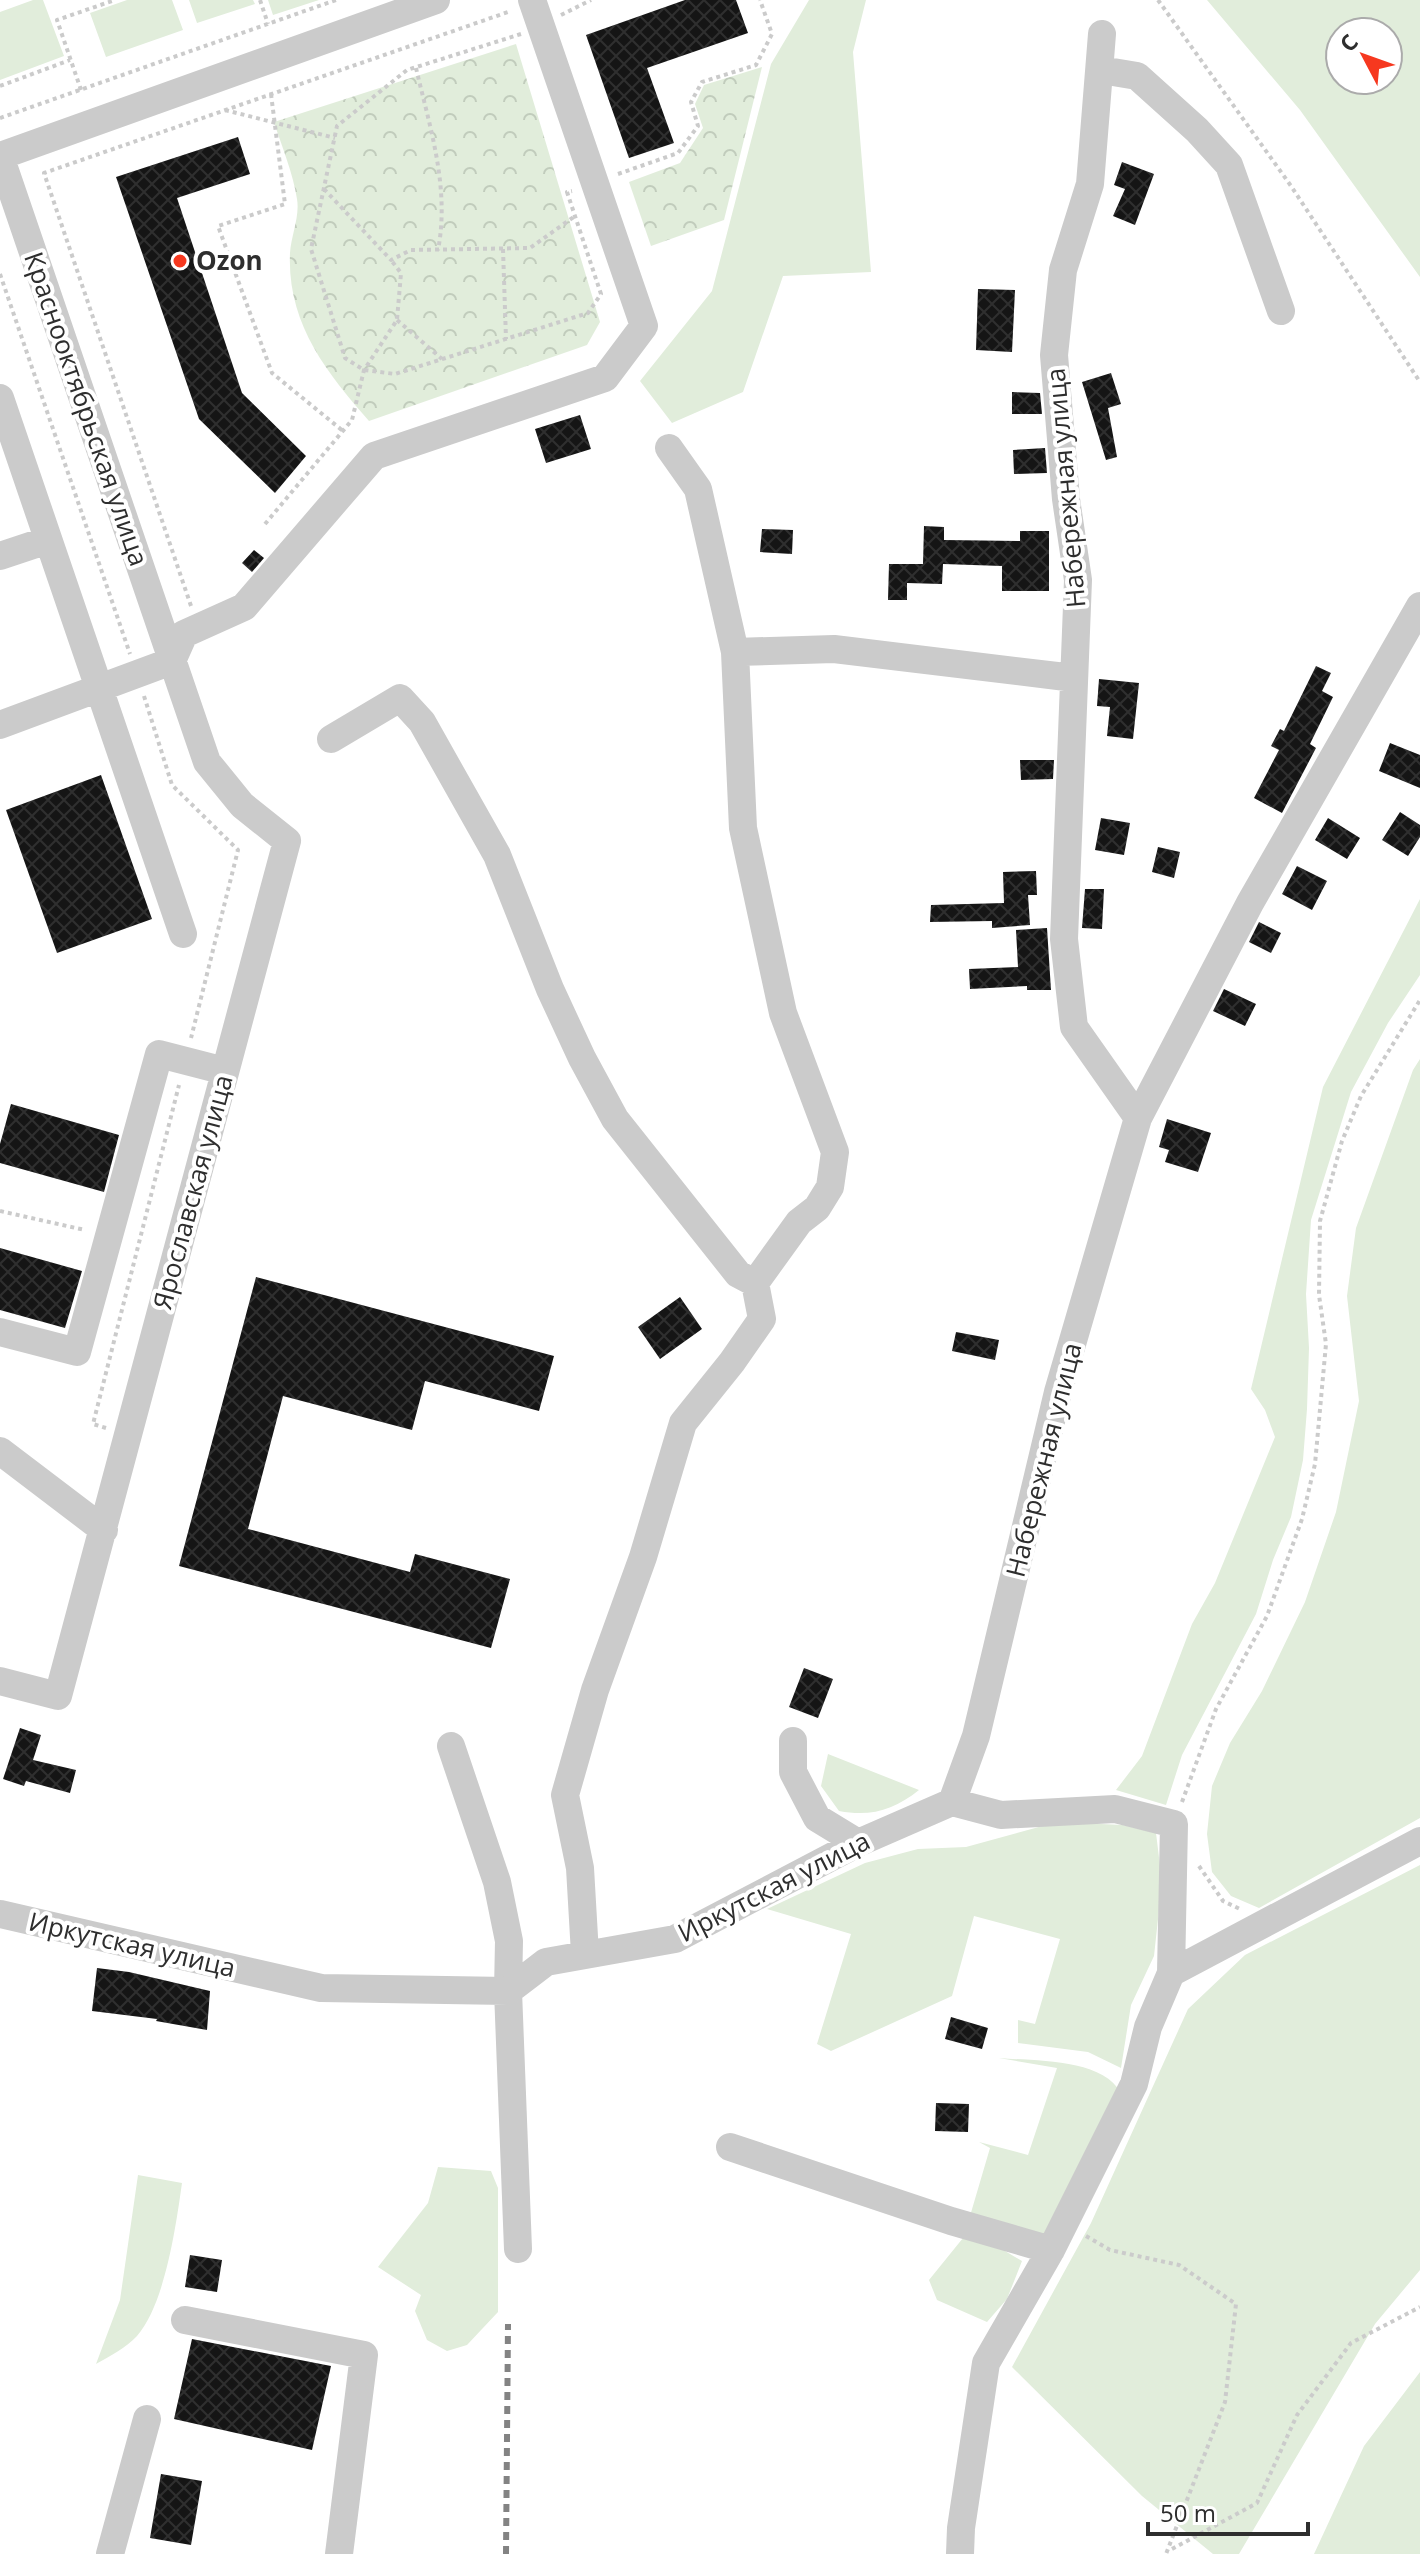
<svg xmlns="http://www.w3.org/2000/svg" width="1420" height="2554" viewBox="0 0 1420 2554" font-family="'Open Sans',sans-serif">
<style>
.green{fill:#e1eddb;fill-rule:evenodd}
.park{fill:url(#park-crowns)}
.building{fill:url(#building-cross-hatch)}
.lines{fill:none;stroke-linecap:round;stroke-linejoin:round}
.path{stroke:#cbcbcb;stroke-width:4;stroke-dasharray:4 4;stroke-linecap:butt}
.minor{stroke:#cbcbcb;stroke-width:28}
.rail{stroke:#838383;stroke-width:6;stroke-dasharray:8 6;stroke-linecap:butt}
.poi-dot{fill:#f6381f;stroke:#fff;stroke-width:3}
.labels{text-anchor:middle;stroke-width:8;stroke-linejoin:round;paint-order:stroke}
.poi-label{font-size:26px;font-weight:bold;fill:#2e2e2e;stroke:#fff;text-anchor:start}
.street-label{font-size:26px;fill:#2e2e2e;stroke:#fff}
</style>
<defs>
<pattern id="park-crowns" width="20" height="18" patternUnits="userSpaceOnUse" patternTransform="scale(2)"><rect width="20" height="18" fill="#e1eddb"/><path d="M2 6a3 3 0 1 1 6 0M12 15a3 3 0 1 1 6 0" fill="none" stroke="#c1ccbc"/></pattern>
<pattern id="building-cross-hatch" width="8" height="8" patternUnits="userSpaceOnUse" patternTransform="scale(2)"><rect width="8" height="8" fill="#151515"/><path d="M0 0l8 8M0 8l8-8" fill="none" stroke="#2f2f2f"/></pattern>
</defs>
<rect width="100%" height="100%" fill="#fff"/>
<path class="green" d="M33,0H43L64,56L0,80V12Z
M127,0H172L183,30L106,57L90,13Z
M189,0H253L255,4L197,23Z
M268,0H319L273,15Z
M809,0H866L853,52L871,272L783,276L743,392L672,423L640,381L712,291L771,64Z
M1207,0H1420V277L1300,110ZM1340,32H1388V80H1340Z
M1420,899V975L1388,1023L1351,1092L1311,1220L1306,1294L1309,1348L1307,1409L1303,1460L1291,1517L1273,1560L1256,1614L1182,1755L1166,1805L1116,1790L1142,1756L1192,1624L1215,1583L1275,1437L1265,1410L1251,1389L1323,1087Z
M1420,1059V1818L1259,1908L1231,1896L1212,1872L1207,1834L1212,1786L1230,1743L1262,1691L1305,1602L1336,1512L1359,1401L1347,1296L1356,1228L1413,1070Z
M828,1754L919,1790C894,1810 871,1817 839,1811L821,1786Z
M1057,1822L1123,1825L1156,1833L1162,1882L1154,1956L1131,2005L1121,2068L1088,2052L1018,2043V2020L1035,2024L1060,1939L974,1916L952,1996L831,2051L817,2044L851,1934L767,1909L865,1863L918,1849L966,1847Z
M1420,1865V2270L1375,2324L1239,2554H1213L1142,2496L1012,2367L1091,2223L1188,2009L1245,1955Z
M999,2058C1034,2061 1102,2058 1121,2093L1044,2238L970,2216L990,2148L979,2142L1028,2155L1057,2068Z
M438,2167L491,2171L498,2188V2312L467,2345L447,2351L427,2340L415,2311L421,2295L378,2267L428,2203Z
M138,2175L182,2183C176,2226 165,2304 137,2336C126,2348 110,2356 96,2364L120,2300Z
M963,2238L995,2245L1022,2261L1007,2299L987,2322L937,2300L929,2280Z
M1420,2372V2554H1314L1364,2446Z"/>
<path class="park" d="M516,44L600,322L587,345L369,421C326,372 287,323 290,253C291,236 300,216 297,199C293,173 282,147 274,122Z
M762,67L724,220L651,246L629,182L680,163L703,128L695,104L704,85Z"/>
<path class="building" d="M685,0H736L748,33L647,68L674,143L629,158L586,35Z
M238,137L250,174L177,198L242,393L306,456L275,493L199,419L116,177Z
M1122,162L1154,174L1135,225L1113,216L1125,189L1114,185Z
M978,289L1015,290L1012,352L976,350Z
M1111,373L1121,404L1108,408L1117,457L1106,460L1082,382Z
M1012,392L1040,393L1042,414H1012Z
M580,415L591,449L546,463L535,429Z
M1045,448L1047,473L1014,474L1013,450Z
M924,526L944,527V540L1020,541V531H1049V591H1002V566L943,564L942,584L907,583V600H888L889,564H923Z
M762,529L793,530L792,554L760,552Z
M254,550L264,558L252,572L242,563Z
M1316,666L1331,673L1322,691L1333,697L1310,744L1316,748L1282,813L1254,798L1279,750L1271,746L1280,729L1284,731Z
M1099,679L1139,683L1133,739L1107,736L1110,707L1097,706Z
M1390,743L1420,755V788L1379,771Z
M1020,760H1054L1053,779L1021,780Z
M101,775L152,919L57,953L6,810Z
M1400,812L1420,825V837L1408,856L1382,840Z
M1101,818L1130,823L1124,855L1095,850Z
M1328,818L1360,838L1347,859L1315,840Z
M1158,847L1180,852L1174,878L1152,872Z
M1297,866L1327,881L1312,910L1282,894Z
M1036,871L1037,895H1028L1030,925L992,928V921L930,922L931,905L1004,903L1003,872Z
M1085,889H1104L1102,929L1082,928Z
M1259,922L1281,933L1271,953L1249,942Z
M1047,928L1051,990H1027V986L970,989L969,969L1018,967L1016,930Z
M1224,989L1256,1004L1245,1026L1213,1011Z
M11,1104L119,1135L104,1192L0,1163V1144Z
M1167,1119L1211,1133L1198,1172L1165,1162L1169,1150L1159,1147Z
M0,1248L82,1271L65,1328L0,1310Z
M256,1277L554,1356L539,1411L425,1381L412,1430L283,1396L248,1529L410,1572L415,1554L510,1579L491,1648L179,1566Z
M680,1297L702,1329L660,1359L638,1327Z
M956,1332L999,1340L995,1360L952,1351Z
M804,1668L833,1679L818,1718L789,1707Z
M20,1728L41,1735L33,1760L76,1770L70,1793L26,1781L24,1786L3,1779Z
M97,1968L129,1972L210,1991L207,2030L156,2021L157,2019L92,2011Z
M951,2017L988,2028L982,2049L945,2039Z
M936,2103L969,2104L968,2132L935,2131Z
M190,2255L222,2260L217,2292L185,2287Z
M192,2339L331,2366L312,2450L174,2419Z
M161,2474L202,2481L191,2545L150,2538Z"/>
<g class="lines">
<path class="path" d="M260,0L268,24
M1158,0L1291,186L1420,382
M561,15L591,0
M521,34L407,70L337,126L311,249L345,358L364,370L395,374L588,313L601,294L567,192L572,191
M416,68C430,128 450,188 438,250
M0,86L70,60
M81,90L57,20L115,0
M271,94L285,204L218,226L272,373L343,431
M225,110L335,138
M0,118L336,0
M618,174L678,153L698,126L691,102L702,82L756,65L772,34L760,0
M324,189L391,260L411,250L530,248L575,216
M503,249L506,339
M0,274L130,654
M397,320L442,359
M265,524L352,420L364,370L397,320L401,273L391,260
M191,606L44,173L511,11
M144,696L172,785L238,850L191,1038
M0,1211L85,1230
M106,1428L93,1424L179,1085
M1182,1802L1216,1709L1267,1616L1302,1519L1315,1464L1326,1344L1319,1295L1320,1221L1342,1141L1361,1096L1420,1000
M1199,1866L1223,1901L1242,1910
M1086,2236L1110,2250L1179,2265L1236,2304L1225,2402L1166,2554
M1172,2549L1257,2503L1297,2415L1351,2343L1420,2307"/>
<path class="minor" d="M1102,34L1090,184L1063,270L1054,355L1066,499L1078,580L1064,939L1074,1027L1138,1118
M1101,70L1137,76L1197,130L1229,165L1281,311
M0,156L436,0
M0,398L183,934
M669,448L698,489L735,652L743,828L783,1013L835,1152L830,1187L817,1208L799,1222L755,1283
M0,556L48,540
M735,652L834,649L1074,678
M0,725L172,661L184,634L244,607L374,456L605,378L644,326L532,0
M331,739L400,698L422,722L497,855L550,989L582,1058L615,1119L738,1274L755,1283L762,1319L732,1362L683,1423L643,1557L595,1690L565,1795L580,1868L585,1954
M0,1332L77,1352L159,1054L225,1071
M0,1451L104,1530
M0,1681L58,1696L287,841L242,805L207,762L0,156
M793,1741V1772L817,1818L858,1843
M451,1746L497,1882L509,1941L508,1991L518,2249
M952,1802L976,1736L1058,1392L1138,1118L1250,903L1420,606
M0,1914L321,1988L508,1991L546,1962L675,1939L858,1843L952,1802L1001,1815L1115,1809L1174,1824L1171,1973L1148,2027L1134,2084L1051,2250L986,2363L961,2528L960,2554
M1171,1973L1420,1841
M730,2147L951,2221L1051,2250
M185,2320L364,2355L339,2554
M110,2554L147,2419"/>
<path class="rail" d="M506,2554L508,2324"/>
</g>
<circle class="poi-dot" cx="180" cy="261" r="8"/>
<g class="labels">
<g class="poi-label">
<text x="196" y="270">Ozon</text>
</g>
<g class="street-label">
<text transform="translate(86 409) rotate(71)" y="9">Краснооктябрьская улица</text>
<text transform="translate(1066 488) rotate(-95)" y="9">Набережная улица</text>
<text transform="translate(193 1192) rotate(-75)" y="9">Ярославская улица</text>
<text transform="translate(1044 1460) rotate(-76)" y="9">Набережная улица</text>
<text transform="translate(774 1887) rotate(-27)" y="9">Иркутская улица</text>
<text transform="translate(132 1945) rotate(13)" y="9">Иркутская улица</text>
</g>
</g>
<g transform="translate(1364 56) rotate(311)"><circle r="38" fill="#ffffff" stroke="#ababab" stroke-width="2"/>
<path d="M0-6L14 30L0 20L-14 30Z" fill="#f6381f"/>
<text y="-12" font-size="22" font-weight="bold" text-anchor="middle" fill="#2e2e2e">С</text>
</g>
<path d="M1148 2522v12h160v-12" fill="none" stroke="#2e2e2e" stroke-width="4"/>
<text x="1160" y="2522" font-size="24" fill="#2e2e2e" stroke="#ffffff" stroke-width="6" paint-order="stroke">50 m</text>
</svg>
